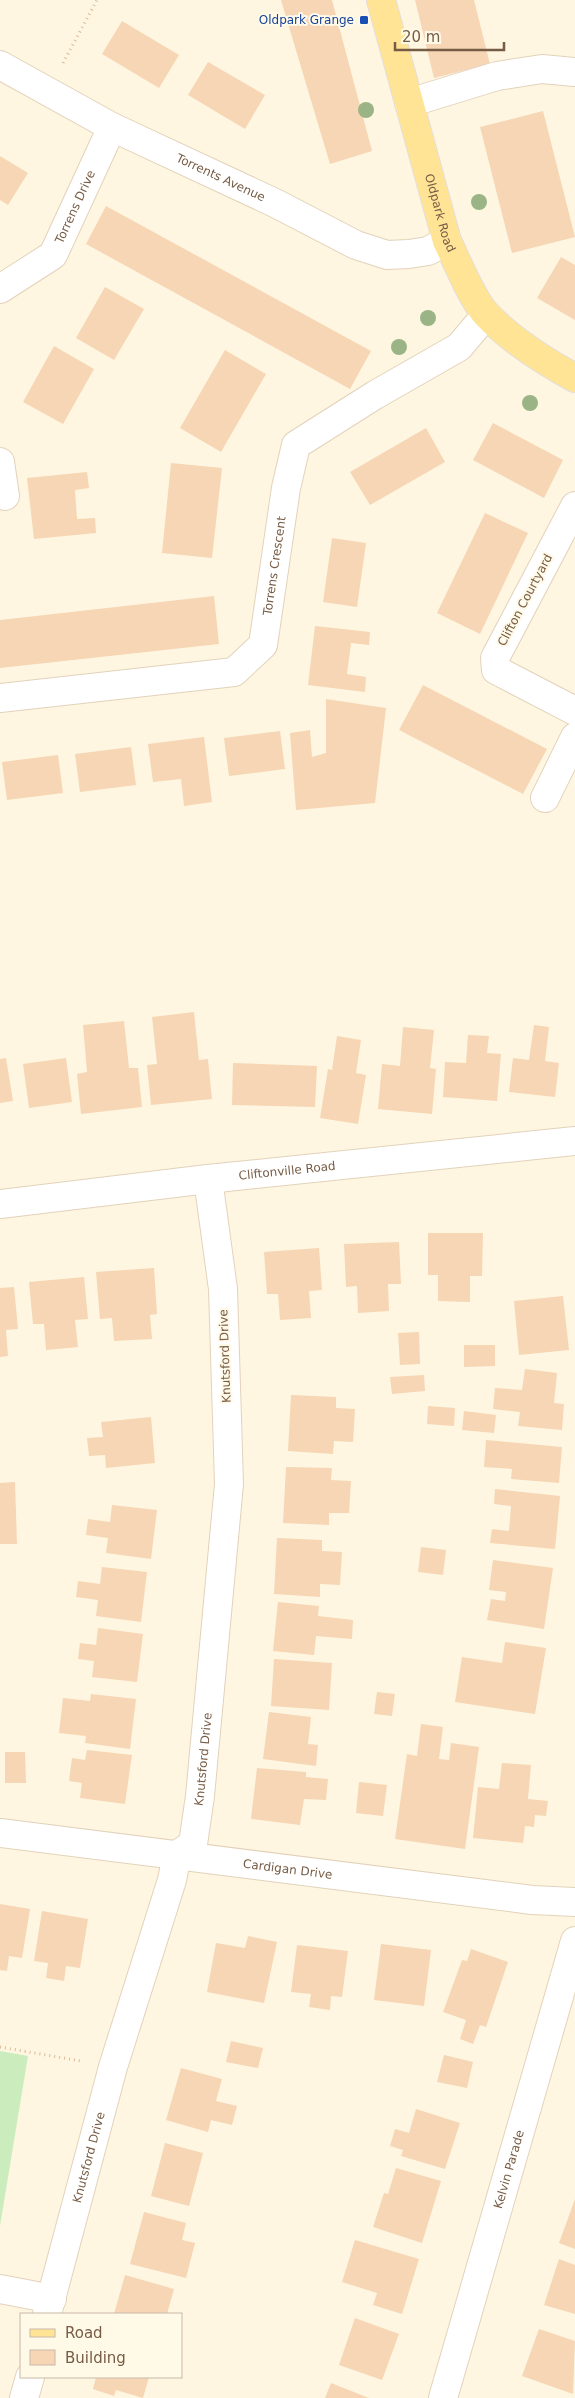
<svg xmlns="http://www.w3.org/2000/svg" width="575" height="2398" viewBox="0 0 575 2398" font-family="'DejaVu Sans',sans-serif">
<style>
.green{fill:#cbedbd}
.building{fill:#f6d6b5}
.lines{fill:none;stroke-linecap:round;stroke-linejoin:round}
.minor-casing{stroke:#e3d2bb;stroke-width:30}
.major-casing{stroke:#e4deda;stroke-width:30}
.path{stroke:#dbba98;stroke-width:3;stroke-dasharray:1 4;stroke-linecap:butt}
.minor{stroke:#fff;stroke-width:28}
.major{stroke:#ffe496;stroke-width:28}
.tree{fill:#9ab486}
.transit-dot{fill:#1a4fb4;stroke:#fff9e8;stroke-width:2}
.labels{text-anchor:middle;stroke-width:4;stroke-linejoin:round;paint-order:stroke}
.transit-label{font-size:12px;fill:#164399;stroke:#fff9e8;text-anchor:end}
.street-label{font-size:12px;fill:#775c45;stroke:#fff9e8}
</style>
<rect width="100%" height="100%" fill="#fef6e0"/>
<path class="green" d="M0,2051L28,2056L0,2226Z"/>
<path class="building" d="M281,0H332L372,151L330,164Z
M415,0H474L490,64L434,78Z
M122,21L179,55L159,88L102,54Z
M208,62L265,95L245,129L188,95Z
M543,111L575,237L512,253L480,127Z
M0,156L28,173L8,205L0,200Z
M106,206L371,351L350,389L86,244Z
M561,257L575,265V320L537,298Z
M105,287L144,309L114,360L76,338Z
M54,346L94,369L63,424L23,402Z
M225,350L266,374L221,452L180,428Z
M493,423L563,460L544,498L473,460Z
M426,428L445,462L370,505L350,472Z
M171,463L222,468L212,558L162,553Z
M87,472L89,488L75,490L77,519L95,518L96,533L34,539L27,478Z
M485,513L528,533L480,634L437,613Z
M332,538L366,543L357,607L323,602Z
M214,596L219,644L0,668V620Z
M315,626L370,632L369,645L351,643L347,674L366,677L365,692L308,685Z
M423,685L547,749L523,794L399,730Z
M326,699L386,708L375,803L296,810L290,733L310,730L312,757L326,753Z
M280,731L285,769L229,776L224,738Z
M204,737L212,802L184,806L181,779L153,782L148,744Z
M131,747L136,785L80,792L75,754Z
M58,755L63,793L7,800L2,762Z
M194,1012L199,1060L208,1059L212,1099L151,1105L147,1065L157,1064L152,1017Z
M124,1021L129,1068H138L142,1107L81,1114L77,1074L87,1072L83,1025Z
M534,1025L549,1027L545,1061L559,1063L555,1097L509,1092L513,1058L529,1060Z
M403,1027L434,1030L430,1068L436,1069L432,1114L378,1109L382,1064L400,1066Z
M468,1035L489,1036L487,1053L501,1054L497,1101L443,1097L445,1062L466,1063Z
M337,1036L361,1040L356,1073L366,1075L358,1124L320,1118L328,1069L332,1070Z
M6,1058L13,1101L0,1103V1059Z
M66,1058L72,1102L29,1108L23,1064Z
M233,1063L317,1066L315,1107L232,1105Z
M428,1233H483L482,1276H470V1302L438,1301V1275H428Z
M399,1242L401,1284H388L389,1311L358,1313L357,1286L346,1287L344,1244Z
M319,1248L322,1290L309,1291L311,1318L280,1320L278,1294H267L264,1252Z
M154,1268L157,1314L150,1315L152,1339L114,1341L112,1318L100,1319L96,1272Z
M84,1277L88,1319L75,1320L78,1347L46,1350L44,1324H33L29,1282Z
M14,1287L18,1329L6,1330L8,1356L0,1357V1288Z
M563,1296L569,1350L519,1355L514,1301Z
M419,1332L420,1364L400,1365L398,1333Z
M464,1345H495V1366L464,1367Z
M525,1369L557,1373L554,1403L564,1404L562,1430L518,1426L520,1412L493,1409L495,1388L522,1390Z
M424,1375L425,1391L392,1394L390,1377Z
M291,1395L336,1397V1408L355,1409L353,1442L334,1441L333,1454L288,1451Z
M428,1406L455,1408L454,1426L427,1424Z
M464,1411L496,1415L494,1433L462,1430Z
M151,1417L155,1463L106,1468L105,1455L89,1456L87,1438L103,1437L101,1422Z
M486,1440L562,1447L559,1483L511,1479L512,1469L484,1467Z
M286,1467L332,1468L331,1480L351,1481L349,1513H329V1525L283,1523Z
M15,1482L17,1544H0V1483Z
M495,1489L560,1496L555,1549L490,1543L492,1529L509,1531L511,1506L494,1504Z
M112,1505L157,1510L151,1559L106,1553L108,1538L86,1535L88,1519L110,1522Z
M277,1538L322,1540V1551L342,1552L340,1585L320,1584V1597L274,1594Z
M421,1547L446,1550L443,1575L418,1572Z
M493,1560L553,1568L544,1629L487,1620L491,1599L505,1601L506,1592L489,1590Z
M102,1567L147,1572L141,1622L96,1616L98,1600L76,1597L78,1581L100,1584Z
M278,1602L319,1606L318,1616L353,1620L352,1639L316,1636L314,1655L273,1651Z
M98,1628L143,1634L137,1682L92,1677L94,1661L78,1659L80,1643L96,1645Z
M505,1642L546,1648L535,1714L455,1702L462,1657L502,1663Z
M274,1659L332,1663L329,1710L271,1706Z
M377,1692L395,1694L392,1716L374,1714Z
M91,1694L136,1699L130,1749L85,1743L86,1736L59,1733L63,1698L90,1701Z
M269,1712L311,1717L308,1744L318,1745L316,1766L263,1759Z
M421,1724L443,1727L439,1759L449,1760L451,1743L479,1747L465,1849L395,1839L407,1754L417,1756Z
M87,1750L132,1755L125,1804L80,1798L82,1783L69,1781L72,1758L85,1760Z
M5,1752H25L26,1783H5Z
M502,1763L531,1765L528,1799L548,1801L546,1816L535,1815L534,1827L525,1826L523,1843L473,1838L478,1787L499,1789Z
M257,1768L306,1772V1777L328,1779L326,1800L304,1799L300,1825L251,1819Z
M359,1782L387,1785L383,1816L356,1813Z
M0,1904L30,1909L22,1958L9,1956L7,1971L0,1970Z
M42,1911L88,1919L80,1968L66,1966L64,1981L46,1978L48,1963L34,1961Z
M248,1936L277,1942L264,2003L207,1992L216,1943L245,1948Z
M381,1944L431,1950L424,2006L374,2000Z
M297,1945L348,1951L342,1997L331,1996L330,2010L309,2007L311,1994L291,1992Z
M471,1949L508,1962L486,2027L480,2025L473,2044L460,2039L466,2020L443,2012L462,1960L467,1961Z
M231,2041L263,2048L258,2068L226,2062Z
M444,2055L473,2062L467,2088L437,2082Z
M181,2068L222,2079L216,2101L237,2106L232,2125L211,2120L208,2132L166,2120Z
M416,2109L460,2123L445,2169L401,2156L403,2150L390,2146L395,2129L409,2133Z
M165,2143L203,2153L189,2206L151,2196Z
M396,2168L441,2181L422,2243L373,2227L384,2193L388,2194Z
M575,2199V2249L559,2243Z
M144,2212L186,2223L182,2240L195,2243L186,2278L130,2264Z
M355,2240L419,2259L402,2314L373,2305L377,2293L342,2282Z
M559,2259L575,2265V2314L544,2305Z
M125,2275L174,2289L167,2314H114Z
M355,2318L399,2334L382,2380L339,2365Z
M539,2329L575,2341L573,2394L522,2376Z
M96,2377H149L143,2398L116,2390L114,2396L93,2389Z
M331,2383L369,2398H325Z"/>
<g class="lines">
<defs>
<g id="minor">
<path id="s1" d="M0,65L112,127L275,203L356,245L387,255L409,254L428,251L447,241"/>
<path d="M409,103L497,76L542,69L575,72"/>
<path id="s2" d="M0,289L53,255L112,127"/>
<path d="M0,462L5,496"/>
<path d="M575,506L495,658L496,670L575,711"/>
<path id="s3" d="M0,698L234,672L263,645L286,488L296,445L375,395L459,347L486,315"/>
<path d="M545,798L575,737"/>
<path id="s4" d="M0,1204L208,1179L575,1141"/>
<path id="s5" d="M0,1833L532,1900L575,1902"/>
<path d="M0,2289L52,2299"/>
<path id="s6" d="M47,2314L113,2067L172,1880L177,1855L193,1844L200,1796L229,1484L223,1289L208,1179"/>
<path d="M24,2398L30,2377"/>
<path id="s7" d="M443,2398L575,1941"/>
</g>
<g id="major">
<path id="s8" d="M381,0L447,241C457,261 472,300 487,315C512,341 544,361 575,378"/>
</g>
</defs>
<use href="#minor" class="minor-casing"/>
<use href="#major" class="major-casing"/>
<path class="path" d="M63,63L97,0
M0,2047L81,2061"/>
<use href="#minor" class="minor"/>
<use href="#major" class="major"/>
</g>
<g class="tree">
<circle cx="366" cy="110" r="8"/>
<circle cx="479" cy="202" r="8"/>
<circle cx="428" cy="318" r="8"/>
<circle cx="399" cy="347" r="8"/>
<circle cx="530" cy="403" r="8"/>
</g>
<rect class="transit-dot" x="359" y="15" width="10" height="10" rx="2.5"/>
<g class="labels">
<g class="transit-label">
<text x="354" y="24">Oldpark Grange</text>
</g>
<g class="street-label">
<text dy="4" stroke="none"><textPath href="#s1" startOffset="248">Torrents Avenue</textPath></text>
<text dy="4" stroke="none"><textPath href="#s2" startOffset="116">Torrens Drive</textPath></text>
<text dy="4" stroke="none"><textPath href="#s8" startOffset="221">Oldpark Road</textPath></text>
<text dy="4" stroke="none"><textPath href="#s3" startOffset="355">Torrens Crescent</textPath></text>
<text transform="translate(525 600) rotate(-62)" y="4">Clifton Courtyard</text>
<text dy="4" stroke="none"><textPath href="#s4" startOffset="289">Cliftonville Road</textPath></text>
<text transform="translate(225 1356) rotate(-92)" y="4">Knutsford Drive</text>
<text dy="4" stroke="none"><textPath href="#s6" startOffset="582">Knutsford Drive</textPath></text>
<text dy="4" stroke="none"><textPath href="#s5" startOffset="290">Cardigan Drive</textPath></text>
<text dy="4" stroke="none"><textPath href="#s6" startOffset="162">Knutsford Drive</textPath></text>
<text dy="4" stroke="none"><textPath href="#s7" startOffset="238">Kelvin Parade</textPath></text>
</g>
</g>
<rect x="20" y="2313" width="162" height="65" fill="#fff9e8" stroke="#c9baa7"/>
<rect x="30" y="2329" width="25" height="8" fill="#ffe496" stroke="#c9baa7"/>
<text x="65" y="2338" font-size="15" fill="#775c45">Road</text>
<rect x="30" y="2350" width="25" height="15" fill="#f6d6b5" stroke="#c9baa7"/>
<text x="65" y="2363" font-size="15" fill="#775c45">Building</text>
<path d="M395 42v8h109v-8" fill="none" stroke="#775c45" stroke-width="2.5"/>
<text x="402" y="42" font-size="15" fill="#775c45" stroke="#fff9e8" stroke-width="4" paint-order="stroke">20 m</text>
</svg>
